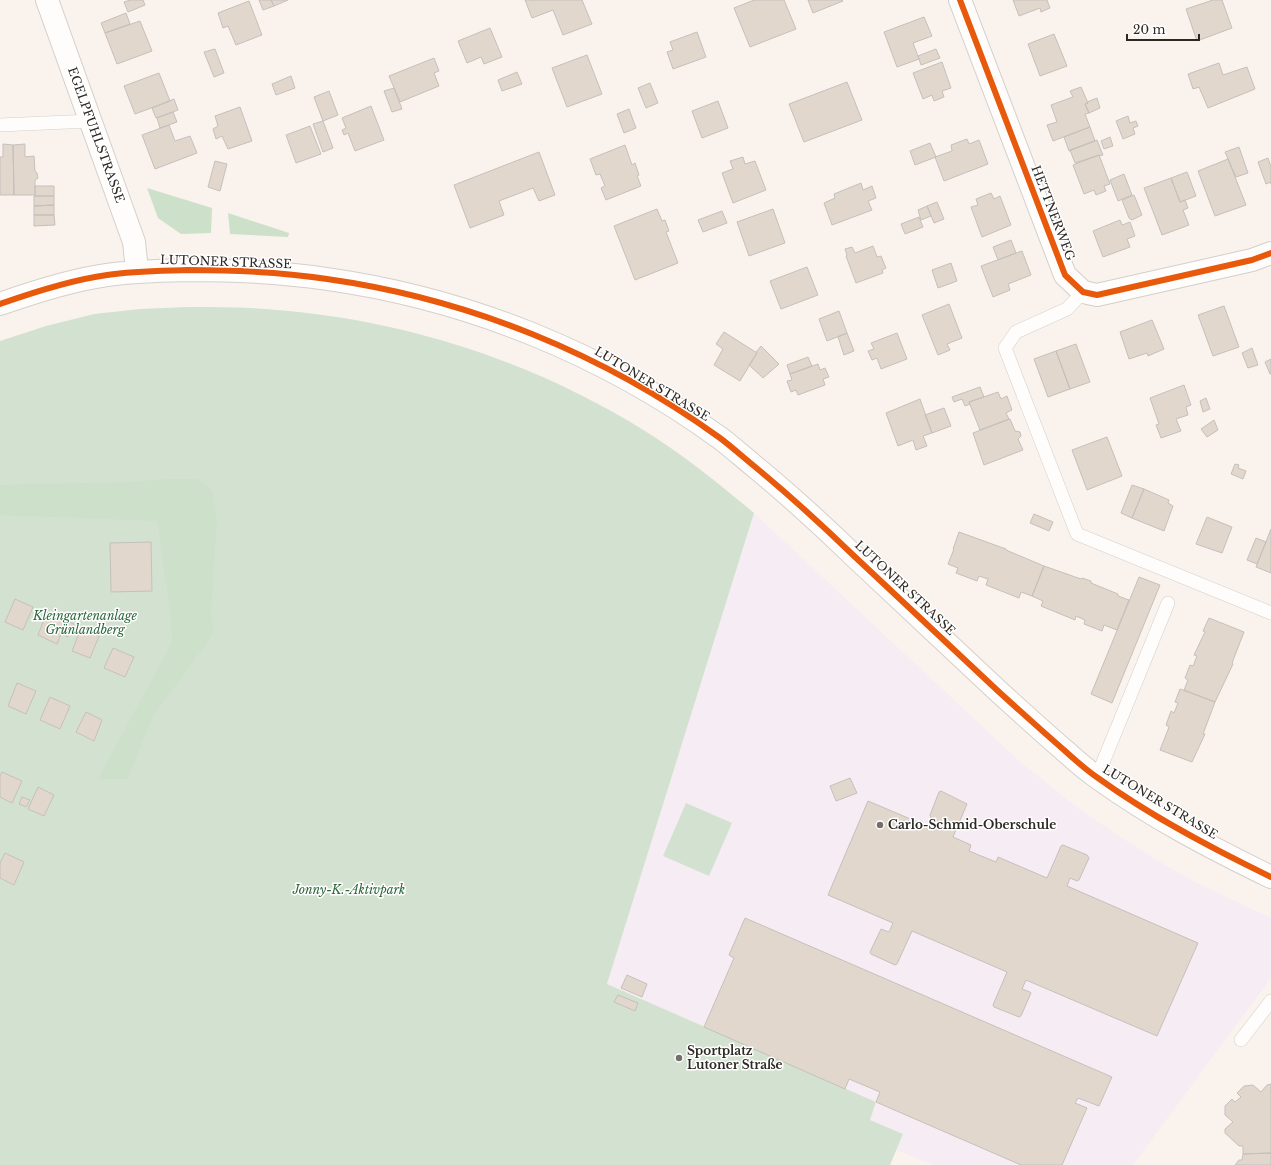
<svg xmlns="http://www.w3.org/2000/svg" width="1271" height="1165" viewBox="0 0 1271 1165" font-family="'Libre Baskerville',serif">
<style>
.education{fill:#f6ecf4}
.green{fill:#d3e2d0}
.forest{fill:#cce0ca}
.building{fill:#e1d7cd;stroke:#c5c0bc}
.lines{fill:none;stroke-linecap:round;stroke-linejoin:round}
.service-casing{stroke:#d4cfca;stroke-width:14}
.minor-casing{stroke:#d4cfca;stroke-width:24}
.tertiary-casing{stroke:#d4cfca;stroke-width:24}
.service{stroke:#fefdfc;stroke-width:13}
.minor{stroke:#fefdfc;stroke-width:22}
.tertiary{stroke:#fefdfc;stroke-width:22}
.cycleway-casing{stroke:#fff;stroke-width:8}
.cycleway{stroke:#e8590c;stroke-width:6}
.poi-dot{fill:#746f6a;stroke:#fff;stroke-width:1.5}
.labels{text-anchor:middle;stroke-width:3;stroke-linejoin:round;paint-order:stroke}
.street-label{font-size:12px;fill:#2c2824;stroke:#fff}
.park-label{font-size:12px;font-style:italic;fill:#296639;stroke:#fff}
.poi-label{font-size:12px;font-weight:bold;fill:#2c2824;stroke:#fff;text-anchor:start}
</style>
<rect width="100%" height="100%" fill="#faf3ed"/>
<path class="education" d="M754,513L1018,760L1079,809L1128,842L1160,862L1195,882L1271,918V978L1133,1165H932L896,1150L903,1134L870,1120L876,1102L607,984Z"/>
<path class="green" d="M187,307C221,307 255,307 289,311C414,323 538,364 645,431C684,455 719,484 754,513L607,984L876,1102L870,1120L903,1134L890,1165H0V341L46,326L94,314L140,309Z
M686,803L732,823L709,876L663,856Z"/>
<path class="forest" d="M147,188L212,208L211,233L181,234L158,218Z
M228,213L289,233L288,237L230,234Z
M164,479H197L212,490L217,520L211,612L214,630L208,642L153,716L128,779H98L172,642L171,619L157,521L0,515V485L130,482Z"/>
<path class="building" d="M130,0H143L145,5L128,12L124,2Z
M259,0H271L274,6L263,10Z
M271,0H288L274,6Z
M525,0H582L592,24L563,35L553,10L532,18Z
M754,0H784L796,29L750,47L734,8Z
M808,0H842L843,1L813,13Z
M1013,0H1047L1050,8L1041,12L1040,8L1019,16Z
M1213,0H1222L1232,28L1197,41L1186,9Z
M249,1L262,35L236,45L228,26L223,28L218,13Z
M126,13L130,24L105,33L101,23Z
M924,17L932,36L913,43L919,59L897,67L884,32Z
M140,21L152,51L117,64L105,33Z
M490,28L502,57L484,64L481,57L467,63L458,41Z
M697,32L706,57L673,69L667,52L673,50L670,42Z
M1054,34L1067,66L1040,76L1028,44Z
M215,49L224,73L214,77L204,52Z
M936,49L940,58L921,65L918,56Z
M587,55L602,94L567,107L552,68Z
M434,58L439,71L434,73L439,86L400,102L389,76Z
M942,62L951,88L942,91L944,97L934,101L932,95L923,99L913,73Z
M1219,63L1223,75L1247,67L1255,89L1208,108L1199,87L1193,89L1188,74Z
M517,72L522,84L502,91L498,80Z
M159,73L170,101L135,114L124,86Z
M291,76L295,88L276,95L272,84Z
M847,82L862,120L804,142L789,104Z
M650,83L658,103L646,108L638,88Z
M1081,87L1088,103L1085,104L1089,113L1085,114L1090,127L1053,141L1047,125L1057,122L1051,105L1073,97L1070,91Z
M394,88L402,109L392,112L384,91Z
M329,91L338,115L323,121L314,97Z
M1097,98L1100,108L1089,113L1085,104L1088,103L1087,102Z
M174,99L178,110L156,118L152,108Z
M718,101L728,128L702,138L692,111Z
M371,106L384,140L355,151L348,133L344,135L342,130L346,128L342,118Z
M240,107L252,141L228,149L222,136L216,139L213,129L218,126L215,116Z
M629,109L636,128L624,133L617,114Z
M173,112L177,122L160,128L157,118Z
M1128,116L1130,123L1136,121L1138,126L1133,128L1135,134L1123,139L1116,121Z
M323,121L333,148L323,152L313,124Z
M169,125L175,141L190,136L197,153L155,169L142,135Z
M310,126L321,154L296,163L286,135Z
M1090,127L1095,141L1069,151L1064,137Z
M1110,137L1113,146L1104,149L1101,141Z
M967,139L969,144L979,140L988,164L944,181L935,157L952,151L951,145Z
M1097,140L1103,155L1099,156V155L1075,163L1070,150Z
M930,143L936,157L915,165L910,151Z
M3,144L13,145L14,195H0V157H3Z
M25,144V157L34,156L35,171L37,173L38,178L35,180V195H14L13,145Z
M625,145L632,165L635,163L639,175L637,176L641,186L606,200L601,188L605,186L600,174L596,175L590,159Z
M1239,147L1248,173L1236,177L1225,152Z
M539,152L555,195L539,201L533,188L499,201L504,215L470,228L454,185Z
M1099,155L1110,184L1104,186L1106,191L1096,195L1094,190L1084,194L1073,165Z
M743,157L745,164L755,161L766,190L733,203L722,173L733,169L730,161Z
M1268,158L1271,167V184V182L1266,184L1258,162Z
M1228,159L1246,205L1215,216L1198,171Z
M215,161L227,164L220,191L208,187Z
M1187,172L1196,196L1180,202L1171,178Z
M1124,174L1132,195L1118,201L1110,180Z
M1171,178L1180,202L1185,200L1188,208L1183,210L1189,225L1162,235L1144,188Z
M861,183L863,190L872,186L876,198L868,201L872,210L832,225L824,203L835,198L834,194Z
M35,186H54V196H35Z
M991,193L994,199L1000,196L1011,225L982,237L971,207L978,205L976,199Z
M1134,195L1142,215L1132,220L1129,218L1122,200Z
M34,196H54V205L34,206Z
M937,202L944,219L934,223L927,206Z
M54,205V215H34V206Z
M927,206L931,216L921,220L918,210Z
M657,209L662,221L665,220L669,231L666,232L678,263L635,280L614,226Z
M773,209L785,243L749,256L737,222Z
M722,211L727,223L703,232L698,220Z
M34,215H54L55,225L34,226Z
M919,217L923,227L905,234L901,224Z
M1120,220L1122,225L1130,222L1135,236L1127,239L1130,247L1103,257L1093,231Z
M1011,240L1016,253L998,260L993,247Z
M873,246L877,257L881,256L886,268L882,270L883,273L856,283L846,256L847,255L845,249L852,247L855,253Z
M1022,251L1031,275L1008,284L1010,290L993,297L981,266Z
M951,263L957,281L938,288L932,270Z
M807,267L818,295L781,309L770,281Z
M949,304L962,338L947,344L950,350L938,355L922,315Z
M1224,306L1239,347L1213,356L1198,315Z
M839,311L847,333L827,341L819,319Z
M1152,320L1164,349L1148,356L1147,353L1129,359L1120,332Z
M724,332L757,353L740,381L714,365L723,349L716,344Z
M847,333L854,351L844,355L838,337Z
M897,333L907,359L881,369L877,358L872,360L868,351L874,349L871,343Z
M1076,344L1090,382L1070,389L1056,351Z
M761,346L779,364L763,378L749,365L757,353L756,352Z
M1252,348L1258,365L1248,368L1242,353Z
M1056,351L1070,389L1048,397L1034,359Z
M808,357L812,366L790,374L787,365Z
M1271,359V374H1270L1265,362Z
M818,364L820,370L825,368L829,377L823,379L825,385L798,395L796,390L791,392L787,381L792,380L790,374Z
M1184,385L1191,405L1186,407L1188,415L1176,419L1181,431L1161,438L1156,425L1159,424L1150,398Z
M980,387L984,397L969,402L970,404L965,406L962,399L954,402L952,397Z
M998,392L1001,399L1007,396L1012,410L1006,413L1009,419L980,430L969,402Z
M1206,398L1210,409L1203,412L1200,401Z
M920,399L932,433L923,436L927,446L916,450L913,440L898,446L886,413Z
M944,408L951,426L932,433L925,415Z
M1010,419L1015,431L1020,432L1021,436L1018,439L1023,450L984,465L973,433Z
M1214,420L1218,430L1207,437L1201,429Z
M1107,437L1122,476L1087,490L1072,450Z
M1235,464L1239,465L1238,468L1246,471L1243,479L1231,474Z
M1132,485L1144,489L1132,518L1121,513Z
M1144,489L1169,500L1168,503L1173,506L1164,531L1132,518Z
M1034,514L1053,522L1049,531L1030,523Z
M1207,517L1232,527L1222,553L1196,544Z
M1271,529V573L1256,567Z
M959,532L1006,549V550L1044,566L1032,596L1021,592L1019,598L986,585L988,579L979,576L977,581L956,573L958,568L948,564L954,549H953Z
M1256,538L1266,542L1257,564L1247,560Z
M151,542L152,591L111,592L110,543Z
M1044,566L1081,579L1082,578L1091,581V583L1118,594V596L1129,600L1117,630L1104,625L1102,631L1084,624L1085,620L1076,616L1075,620L1041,606L1043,601L1032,596Z
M1139,577L1160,585L1112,703L1091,694Z
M15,599L33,607L23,630L5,622Z
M47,612L74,624L68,637L61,634L57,644L38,635Z
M1209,618L1244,632L1232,663L1233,664L1215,702L1184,690L1188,680L1185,678L1190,665L1193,666L1197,656L1194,655L1205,632L1203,631Z
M81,628L99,636L90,658L72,651Z
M113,648L134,657L125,677L104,668Z
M17,683L36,691L26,714L8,706Z
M1180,689L1215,702L1203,734H1205L1192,762L1160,750L1169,727L1166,725L1171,711L1174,713L1178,703L1175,702Z
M50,697L70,706L60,729L40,720Z
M86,712L102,720L94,741L76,732Z
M2,772L22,781L12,803L0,797V776Z
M850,778L857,793L836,801L830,786Z
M38,787L54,795L44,816L28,809Z
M941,791L967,804L953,837L971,845L969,851L996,862L998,857L1047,878L1061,846L1063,845L1087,855L1089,858L1079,880L1077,881L1070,878L1067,886L1198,943L1157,1036L1026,980L1022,989L1030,992L1031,993L1021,1016L1019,1017L994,1007L993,1005L1007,972L912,931L897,964L895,965L871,954L870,952L881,929L889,932L893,923L828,895L868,801L934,829L938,821L931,818L930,815L939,792Z
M22,797L30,800L26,807L19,804Z
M5,853L24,862L14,885L0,878V863Z
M745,918L1112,1077L1099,1106L1078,1098L1075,1103L1087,1108L1062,1165H1021L876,1102L880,1092L849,1079L845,1089L704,1027L734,958L729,955Z
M627,975L647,984L642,997L621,988Z
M618,995L638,1003L635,1011L614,1002Z
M1271,1084V1153L1243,1154V1146H1239L1225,1133V1129L1233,1122L1225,1115V1106L1232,1099L1235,1102L1241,1097L1237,1093L1244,1086L1253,1085L1261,1092L1267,1085Z
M1271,1153V1165H1235L1239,1160H1242L1243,1154Z"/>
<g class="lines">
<defs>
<path id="service" d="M0,125L91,121
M1083,292L1067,309L1016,332L1005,348L1077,534L1271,613
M1097,777L1168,603
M1241,1040L1271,1001"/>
<path id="minor" d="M47,0L134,242L137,271
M960,0L1065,275L1083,292L1097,295L1252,260L1271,253"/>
<path id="tertiary" d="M0,304C34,292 71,280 107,275C134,271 160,271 188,270C234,270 281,272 327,279C469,299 604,354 720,438C732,447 743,457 754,466C788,494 821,524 853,555C901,600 950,646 998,691C1020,711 1042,731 1064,750C1075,760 1086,770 1098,778C1152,817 1211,848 1271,877"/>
</defs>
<use href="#service" class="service-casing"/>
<use href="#minor" class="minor-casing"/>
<use href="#tertiary" class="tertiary-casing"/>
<use href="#service" class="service"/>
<use href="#minor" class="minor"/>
<use href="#tertiary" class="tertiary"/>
<defs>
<path id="cycleway" d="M960,0L1065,275L1083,292L1097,295L1252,260L1271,253
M0,304C34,292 71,280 107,275C134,271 160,271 188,270C234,270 281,272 327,279C469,299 604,354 720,438C732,447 743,457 754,466C788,494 821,524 853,555C901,600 950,646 998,691C1020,711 1042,731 1064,750C1075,760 1086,770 1098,778C1152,817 1211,848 1271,877"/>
</defs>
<use href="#cycleway" class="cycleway-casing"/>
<use href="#cycleway" class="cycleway"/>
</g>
<g class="poi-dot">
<circle cx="880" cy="825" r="4"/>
<circle cx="679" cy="1058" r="4"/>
</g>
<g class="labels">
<g class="street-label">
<text transform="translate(96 135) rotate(70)" y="4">EGELPFUHLSTRASSE</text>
<text transform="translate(1053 213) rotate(69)" y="4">HETTNERWEG</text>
<text transform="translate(226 262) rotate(2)" y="4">LUTONER STRASSE</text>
<text transform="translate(652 384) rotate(31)" y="4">LUTONER STRASSE</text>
<text transform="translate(905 588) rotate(43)" y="4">LUTONER STRASSE</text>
<text transform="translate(1160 802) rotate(31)" y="4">LUTONER STRASSE</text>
</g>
<g class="park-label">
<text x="85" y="620">Kleingartenanlage<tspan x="85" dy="14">Grünlandberg</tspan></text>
<text x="349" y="894">Jonny-K.-Aktivpark</text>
</g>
<g class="poi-label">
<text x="888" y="829">Carlo-Schmid-Oberschule</text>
<text x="687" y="1055">Sportplatz<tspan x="687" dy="14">Lutoner Straße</tspan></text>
</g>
</g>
<path d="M1127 34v6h72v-6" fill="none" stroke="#2c2824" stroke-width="2"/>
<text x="1133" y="34" font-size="12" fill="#2c2824" stroke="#ffffff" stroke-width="3" paint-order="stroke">20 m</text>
</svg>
